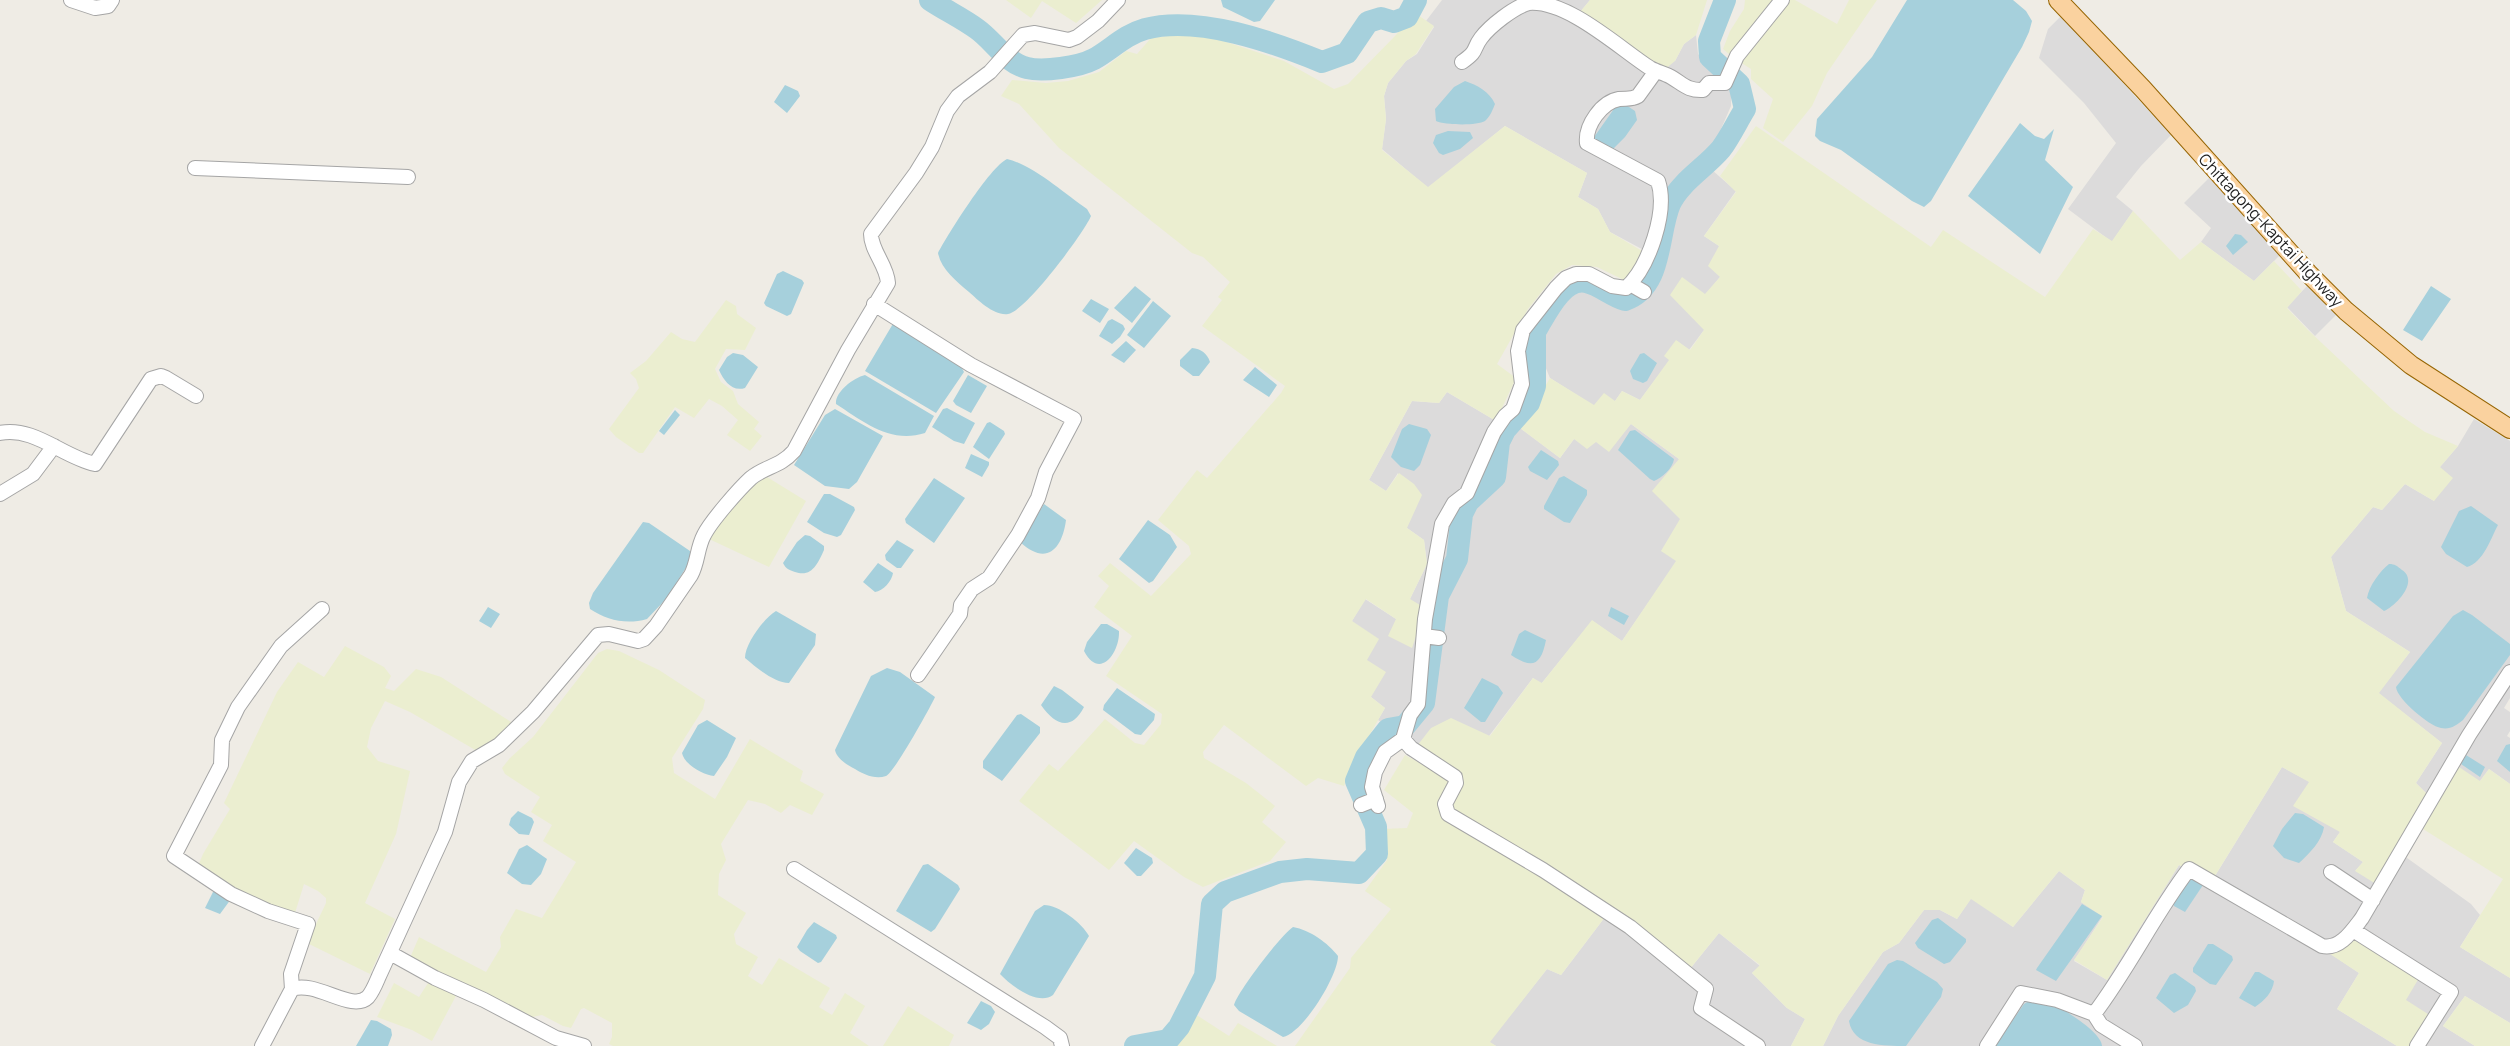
<svg xmlns="http://www.w3.org/2000/svg" width="2510" height="1046" viewBox="0 0 2510 1046" font-family="Manrope,sans-serif">
<style>
.residential{fill:#dcdbdb}
.farmland{fill:#ebeed0}
.water{fill:#a6d0dc}
.lines{fill:none;stroke-linecap:round;stroke-linejoin:round}
.river{stroke:#a6d0dc;stroke-width:22}
.minor-casing{stroke:#a5a5a5;stroke-width:16}
.major-casing{stroke:#966503;stroke-width:20}
.minor{stroke:#fff;stroke-width:14}
.major{stroke:#fad29f;stroke-width:18}
.labels{text-anchor:middle;stroke-width:5;stroke-linejoin:round;paint-order:stroke}
.street-label{font-size:16px;fill:#1e1e1e;stroke:#fff}
</style>
<rect width="100%" height="100%" fill="#efece5"/>
<path class="residential" d="M1442,0H1590L1580,12L1675,61L1684,44L1696,35L1698,54L1728,86L1731,92V106L1714,145L1675,178L1666,196L1653,255L1610,232L1598,209L1578,197L1587,173L1505,126L1428,188L1382,149L1386,119L1384,96L1388,83L1406,61L1417,54L1434,27L1426,21Z
M2061,16L2171,135L2141,166L2116,197L2133,211L2112,242L2068,209L2116,143L2084,103L2039,58L2048,29Z
M1712,170L1736,191L1704,236L1719,246L1720,277L1706,294L1704,330L1689,350L1677,341L1670,360L1640,400L1622,391L1615,401L1594,406L1550,378L1545,366L1544,333L1561,306L1573,291L1581,287L1592,289L1617,304L1631,305L1638,300L1660,268L1678,207L1689,190Z
M2209,178L2280,255L2254,281L2201,242L2211,228L2184,203Z
M2307,286L2336,315L2315,336L2287,307Z
M1447,392L1496,421L1520,428L1560,458L1574,439L1596,442L1631,424L1679,459L1680,519L1677,561L1622,641L1592,621L1541,684L1533,678L1489,736L1417,746L1378,720L1385,708L1371,697L1367,660L1352,621L1365,599L1396,619L1410,599L1427,564L1424,540L1407,528L1398,473L1386,491L1369,480L1412,401L1439,403Z
M2474,419L2510,441V698L2504,708L2510,712V731L2507,736L2510,738V784L2489,769L2480,781L2445,787L2429,796L2416,783L2442,743L2378,693L2410,652L2346,611L2331,557L2373,507L2382,510L2405,484L2434,501L2440,467L2458,446Z
M2282,767L2310,782L2340,832L2333,842L2363,862L2355,871L2396,850L2471,904L2480,915L2460,947L2510,978V1023L2465,996L2443,1026L2475,1046H2412L2406,1000L2341,948L2331,954L2359,973L2337,1009L2397,1046H1823L1838,1016L1883,952L1899,943L1924,910H1940L1957,919L1971,898L2013,927L2059,871L2085,890L2081,902L2103,916L2074,961L2107,980L2179,865L2210,884Z
M1605,917L1627,929L1685,975L1719,933L1760,966L1752,973L1787,1008L1805,1019L1791,1046H1496L1489,1042L1547,969L1561,975Z"/>
<path class="farmland" d="M1006,0H1102L1076,23L1042,1L1031,18Z
M1590,0H1707L1696,35L1684,44L1675,61L1664,70L1580,12Z
M1745,0H1774L1730,55L1723,49L1730,31L1744,9Z
M1788,0H1795L1837,24L1849,0H1877L1827,73L1812,106L1783,142L1763,128L1773,99L1751,79V69L1740,62Z
M1415,13L1434,26L1416,54L1406,61L1388,83L1384,96L1386,119L1382,150L1428,187L1505,126L1587,173L1578,197L1598,209L1610,232L1642,251L1634,268L1624,280L1597,267L1572,265L1556,274L1528,309L1497,364L1516,378L1496,421L1447,392L1439,403L1412,401L1369,480L1386,491L1399,473L1414,484L1422,495L1407,528L1424,540L1427,564L1410,599L1420,605V625L1412,648L1388,636L1396,619L1366,599L1352,621L1379,639L1367,660L1386,672L1371,697L1385,708L1354,762L1344,786L1318,778L1306,786L1224,725L1203,752L1204,758L1246,783L1275,806L1262,822L1286,842L1270,861L1203,887L1184,877L1134,841L1109,870L1019,801L1049,764L1058,771L1105,719L1135,743L1144,745L1161,724L1162,714L1106,676L1132,636L1094,607L1109,586L1098,576L1110,563L1151,596L1191,554L1189,546L1158,520L1197,470L1207,478L1281,393L1285,386L1202,326L1222,300L1218,297L1230,282L1203,257L1192,253L1059,148L1019,104L1001,96L1012,80L1046,83L1068,81L1099,72L1126,51L1137,54L1151,38L1176,35L1208,36L1284,61L1334,89L1348,84L1395,36Z
M1756,126L1931,247L1943,230L2045,297L2093,229L2112,241L2133,211L2180,260L2201,242L2254,281L2274,261L2302,291L2287,308L2308,330L2394,411L2425,432L2458,446L2440,467L2453,478L2434,501L2405,484L2382,510L2373,507L2331,557L2346,611L2410,652L2379,693L2442,743L2416,783L2429,796L2376,884L2355,871L2363,862L2333,842L2340,832L2293,806L2309,782L2282,767L2210,884L2179,865L2107,980L2074,960L2103,917L2081,902L2085,890L2059,871L2013,927L1971,899L1957,919L1940,910H1924L1899,943L1883,952L1838,1016L1823,1046H1791L1805,1019L1787,1008L1752,973L1760,965L1719,933L1689,970L1449,811L1459,787L1417,746L1431,728L1451,718L1490,736L1533,678L1542,683L1592,620L1622,641L1676,561L1661,551L1680,519L1652,491L1679,459L1631,424L1609,452L1596,442L1587,449L1574,439L1560,458L1520,428L1550,378L1594,405L1604,393L1615,401L1622,391L1640,400L1669,360L1664,356L1676,340L1690,350L1704,330L1670,295L1682,277L1705,294L1720,277L1708,266L1719,246L1704,236L1736,192L1720,176Z
M726,300L736,306L737,314L756,328L745,350L726,349L715,369L721,382L733,391L738,404L759,422L754,429L762,436L750,451L727,435L738,420L722,406L709,399L694,418L675,407L643,453H639L616,437L609,429L639,388L636,379L630,373L646,361L671,332L682,339L695,342Z
M767,477L806,501L769,567L709,539L743,493L756,481Z
M345,646L384,667L391,676L385,688L394,691L416,669L441,677L511,722L503,736L477,751L410,712L385,701L371,728L367,747L378,761L410,771L396,834L365,903L395,919L370,974L307,943L326,903V898L318,891L304,884L295,913L254,901L198,866L203,854L230,809L224,803L277,692L298,662L324,677Z
M607,649L619,651L659,670L705,700L703,709L672,758L674,773L715,799L750,739L803,771L800,781L824,794L812,815L790,805L781,813L765,804L748,800L721,844L726,860L719,874L718,895L746,913L734,934L736,944L758,957L748,976L762,985L779,958L830,988L819,1007L832,1015L845,993L865,1006L850,1033L869,1046H613L609,1044L612,1037V1023L584,1008L581,1009L571,1028L563,1026L542,1015L532,1017L498,999L409,960L419,937L486,972L501,947L500,937L516,909L542,918L576,862L543,841L552,825L531,812L540,797L505,774L502,768L510,758L533,737L598,653Z
M1405,755L1438,773L1452,777L1441,808L1543,874L1605,917L1561,975L1547,969L1490,1042L1496,1046H1295L1350,968L1351,958L1391,909L1365,891L1387,860L1383,829L1407,828L1413,813L1384,790Z
M2459,767L2480,781L2489,769L2510,784V978L2460,947L2503,879L2423,829L2445,787Z
M2354,936L2419,978L2406,1000L2431,1016L2412,1046H2397L2337,1009L2359,973L2330,954Z
M430,980L457,994L432,1041L412,1030L377,1017L394,983L419,997Z
M2465,996L2510,1023V1046H2475L2443,1026Z
M908,1006L954,1035L949,1046H883Z
M1192,1012L1229,1036L1238,1023L1277,1046H1168L1172,1045Z"/>
<path class="water" d="M1221,0H1275L1260,21L1254,22L1223,7Z
M1907,0H2013L2026,11L2032,21L2029,32L2022,47L1931,201L1924,207L1912,201L1841,150L1820,141L1815,136L1817,119L1872,57Z
M1465,81C1477,85 1490,92 1495,104C1493,109 1490,117 1485,121C1477,126 1444,125 1436,121L1435,109L1454,87Z
M785,85L798,91L800,96L787,113L774,102Z
M1626,105L1635,111L1637,120L1625,137L1610,152L1592,140L1616,106Z
M2020,123L2035,136L2044,139L2054,129L2045,160L2073,187L2040,254L1968,196Z
M1448,131L1470,132L1473,138L1460,149L1443,155L1439,153L1433,143L1436,135Z
M1007,159C1033,165 1065,194 1087,209L1091,216C1084,233 1025,312 1008,314C994,316 978,300 969,292C956,281 941,269 938,253C948,234 990,167 1007,159Z
M2235,234L2241,235L2248,242L2233,255L2226,246Z
M783,271L802,280L804,283L791,314L787,316L766,306L764,303L777,274Z
M1135,286L1151,299L1132,323L1114,308Z
M2431,286L2451,299L2422,341L2403,330Z
M1091,299L1109,309L1100,323L1082,311Z
M1153,301L1171,316L1144,348L1127,335Z
M1112,319L1123,325L1125,329L1120,337L1112,344L1099,336L1108,321Z
M894,322L959,363L964,372L936,413L865,371Z
M1126,341L1136,350L1124,363L1111,355Z
M1192,348C1201,349 1207,353 1210,362L1199,376H1193L1180,366V360Z
M733,353L743,355L758,367L745,388C732,392 724,381 719,370L727,357Z
M1644,353L1657,363L1647,381L1643,383L1633,379L1630,371L1640,354Z
M1255,367L1277,385L1269,397L1243,380Z
M865,375L934,416L925,433C890,444 864,422 836,404C835,392 853,378 865,375Z
M968,375L987,386L971,413L956,405L953,401Z
M947,408L975,423L964,444L954,441L932,427L943,409Z
M835,409L883,436L857,482L849,489L825,486L794,465L825,415Z
M675,410L680,415L664,435L659,431Z
M990,422L1004,431L1005,434L989,459L973,447L987,423Z
M1409,424L1427,429L1431,435L1420,465L1414,471L1401,467L1391,457L1402,429Z
M1635,430L1674,459C1673,468 1662,478 1654,481L1650,479L1618,450L1630,431Z
M1541,450L1558,461L1559,465L1547,480L1530,471L1528,467Z
M971,454L989,462V465L982,477L965,468Z
M1564,476L1587,490V495L1570,523L1564,522L1544,509V506L1559,478Z
M934,478L965,498L934,543L906,523L905,519Z
M824,494H830L854,507L855,510L841,535L837,537L824,533L807,522Z
M1044,504L1066,520C1062,550 1046,566 1020,542Z
M2471,506L2498,525C2491,538 2483,563 2467,567L2446,554L2441,547L2459,511Z
M1148,520L1170,535L1177,547L1153,581L1149,583L1119,559Z
M643,522L649,523L690,551L692,558L667,598L647,619C626,625 607,620 590,609L589,603L593,593Z
M805,535L810,536L824,546V550C818,563 812,578 795,572C789,570 786,569 783,563L797,542Z
M897,540L914,550L901,568H897L886,560L885,555Z
M878,563L893,573C892,581 883,591 875,592L863,582Z
M2389,564C2395,564 2397,566 2402,570C2419,581 2397,605 2384,611L2367,598C2369,586 2380,571 2389,564Z
M488,607L500,614L491,628L479,621Z
M1611,607L1629,616L1624,625L1608,616Z
M2463,610L2472,615L2510,644V655L2463,720C2457,725 2450,730 2441,728C2429,726 2397,699 2396,687L2453,616Z
M776,611L816,634L815,645L789,683C774,683 757,668 745,658C745,644 764,618 776,611Z
M1101,624H1107L1119,631C1120,652 1100,681 1084,651L1087,642Z
M1525,630L1546,640C1541,666 1532,669 1511,655L1519,634Z
M887,668L900,672L935,697C930,708 894,773 886,776C875,780 863,774 855,769C847,765 837,759 835,750L871,676Z
M1482,678L1498,686L1503,693L1485,722H1481L1464,708Z
M1054,686L1062,690L1084,707C1071,732 1055,725 1041,705Z
M1117,688L1155,714L1154,720L1141,735L1135,734L1103,710L1104,705Z
M1021,714L1040,727V733L1002,781L983,768V761L1017,715Z
M707,720L736,738L727,757L714,776C703,775 684,764 682,753L698,725Z
M2510,744V772L2497,761L2506,745Z
M2466,755L2485,767L2480,777L2461,764Z
M518,811L532,818L534,822L529,835L519,834L509,825L511,818Z
M2295,813L2303,814L2324,827C2322,841 2309,854 2299,863L2284,858L2273,846L2282,829Z
M527,845L547,859L541,874L531,885L522,884L507,873L519,849Z
M1136,848L1152,858L1153,863L1141,876H1137L1124,863Z
M928,864L958,885L960,889L935,929L931,932L896,911L923,865Z
M2192,878L2203,885L2185,912L2174,906L2173,900Z
M214,890L231,899L220,914L205,908Z
M2082,904L2102,916L2056,981L2036,970L2037,968Z
M1044,905C1059,905 1082,923 1089,936L1053,995C1038,1006 1011,986 1000,974L1035,911Z
M1938,918L1966,939V942L1950,962L1944,964L1918,948L1915,943L1932,920Z
M814,922L836,935L837,938L821,962L818,963L800,951L797,947L807,930Z
M1293,927C1310,930 1328,943 1338,956C1338,976 1303,1033 1283,1037L1239,1011L1234,1005C1238,991 1281,935 1293,927Z
M2208,944H2213L2232,956L2233,960L2216,985L2210,984L2193,972V968Z
M1897,960L1903,961L1937,982L1943,989L1941,997L1906,1046C1884,1046 1853,1046 1849,1021L1888,964Z
M2255,972H2259L2274,981C2273,992 2264,1001 2255,1007L2239,998Z
M2175,973L2195,987L2196,991L2188,1005L2174,1013L2156,998L2170,975Z
M2032,999C2041,1002 2052,1003 2060,1008C2071,1014 2102,1034 2102,1046H1995L2024,1004Z
M981,1001L991,1006L995,1012L989,1024L981,1030L967,1023Z
M371,1020L377,1021L391,1029L392,1035L388,1046H356Z"/>
<g class="lines">
<path class="river" d="M930,0C945,10 962,18 977,29C994,41 1006,63 1027,68C1043,72 1079,67 1094,59C1112,49 1124,35 1145,29C1198,15 1273,42 1322,62L1347,53L1368,22L1381,18L1394,22L1407,17L1416,0
M1135,1046L1168,1040L1179,1027L1205,976L1212,904L1225,892L1280,872L1307,869L1359,873L1377,854L1376,827L1356,781L1366,757L1388,729L1405,726L1424,703L1438,596L1457,559L1462,514L1468,502L1495,477L1499,442L1505,430L1529,403L1535,386V332C1545,316 1562,277 1586,282C1600,285 1611,296 1625,300C1663,287 1657,234 1670,204C1680,182 1706,167 1721,149C1730,137 1737,122 1745,109L1739,84L1710,57L1709,41L1725,0"/>
<defs>
<path id="minor" d="M71,0L95,8L108,6L112,0
M1462,62C1479,50 1472,50 1481,38C1490,26 1514,7 1529,3C1568,0 1619,48 1650,68C1657,72 1664,73 1671,77C1683,84 1688,91 1703,90L1709,83H1725L1737,56L1782,0
M195,168L408,177
M1630,284L1644,292
M874,304L971,365L1074,419L1046,472L1038,498L1018,535L989,578L972,589L961,605L960,614L918,675
M0,433C34,426 63,457 95,464L151,379L161,376L166,378L196,396
M0,494L33,474L54,446
M1424,636L1439,638
M1403,739L1411,748L1455,777L1456,783L1445,804L1448,814L1543,870L1630,927L1706,989L1701,1008L1758,1046
M1361,805L1376,799
M1378,806L1372,787L1375,772L1385,752L1403,739L1410,715L1418,704L1425,619L1442,524L1454,503L1467,493L1494,432L1505,416L1513,409L1522,384L1518,351L1523,330L1556,288L1566,278L1576,274H1589L1612,286L1626,288C1649,267 1668,211 1658,181L1587,143C1585,125 1602,102 1619,99C1627,98 1631,100 1638,96L1656,71
M794,869L1045,1027L1060,1038L1062,1046
M2331,872L2373,900
M2353,930L2451,992L2417,1046
M390,953L435,978L484,1000L556,1038L584,1046
M292,989L291,974L308,924L268,911L231,894L174,856L221,765L222,740L238,707L281,646L322,609
M2094,1014L2101,1025L2135,1046
M262,1046L292,989C316,980 352,1013 368,997C373,991 376,983 379,976L445,832L459,782L472,761L499,745L533,712L598,635L609,634L638,641L644,639L656,626L691,575C698,562 697,548 704,535C711,521 739,489 751,478C766,466 780,467 794,451L848,350L888,283C887,265 871,251 871,234L916,173L932,147L947,111L958,96L990,72L1023,35L1035,33L1069,40L1077,37L1098,21L1118,0
M1987,1046L2021,993L2057,1000L2094,1014C2129,968 2154,915 2189,869L2322,946C2340,950 2352,931 2362,918L2469,735L2510,672"/>
<path id="major" d="M2058,0L2143,89L2308,273L2346,311L2411,365L2510,429"/>
</defs>
<use href="#minor" class="minor-casing"/>
<use href="#major" class="major-casing"/>
<use href="#minor" class="minor"/>
<use href="#major" class="major"/>
</g>
<g class="labels">
<g class="street-label">
<text transform="translate(2271 230) rotate(47)" y="6">Chittagong-Kaptai Highway</text>
</g>
</g>
</svg>
